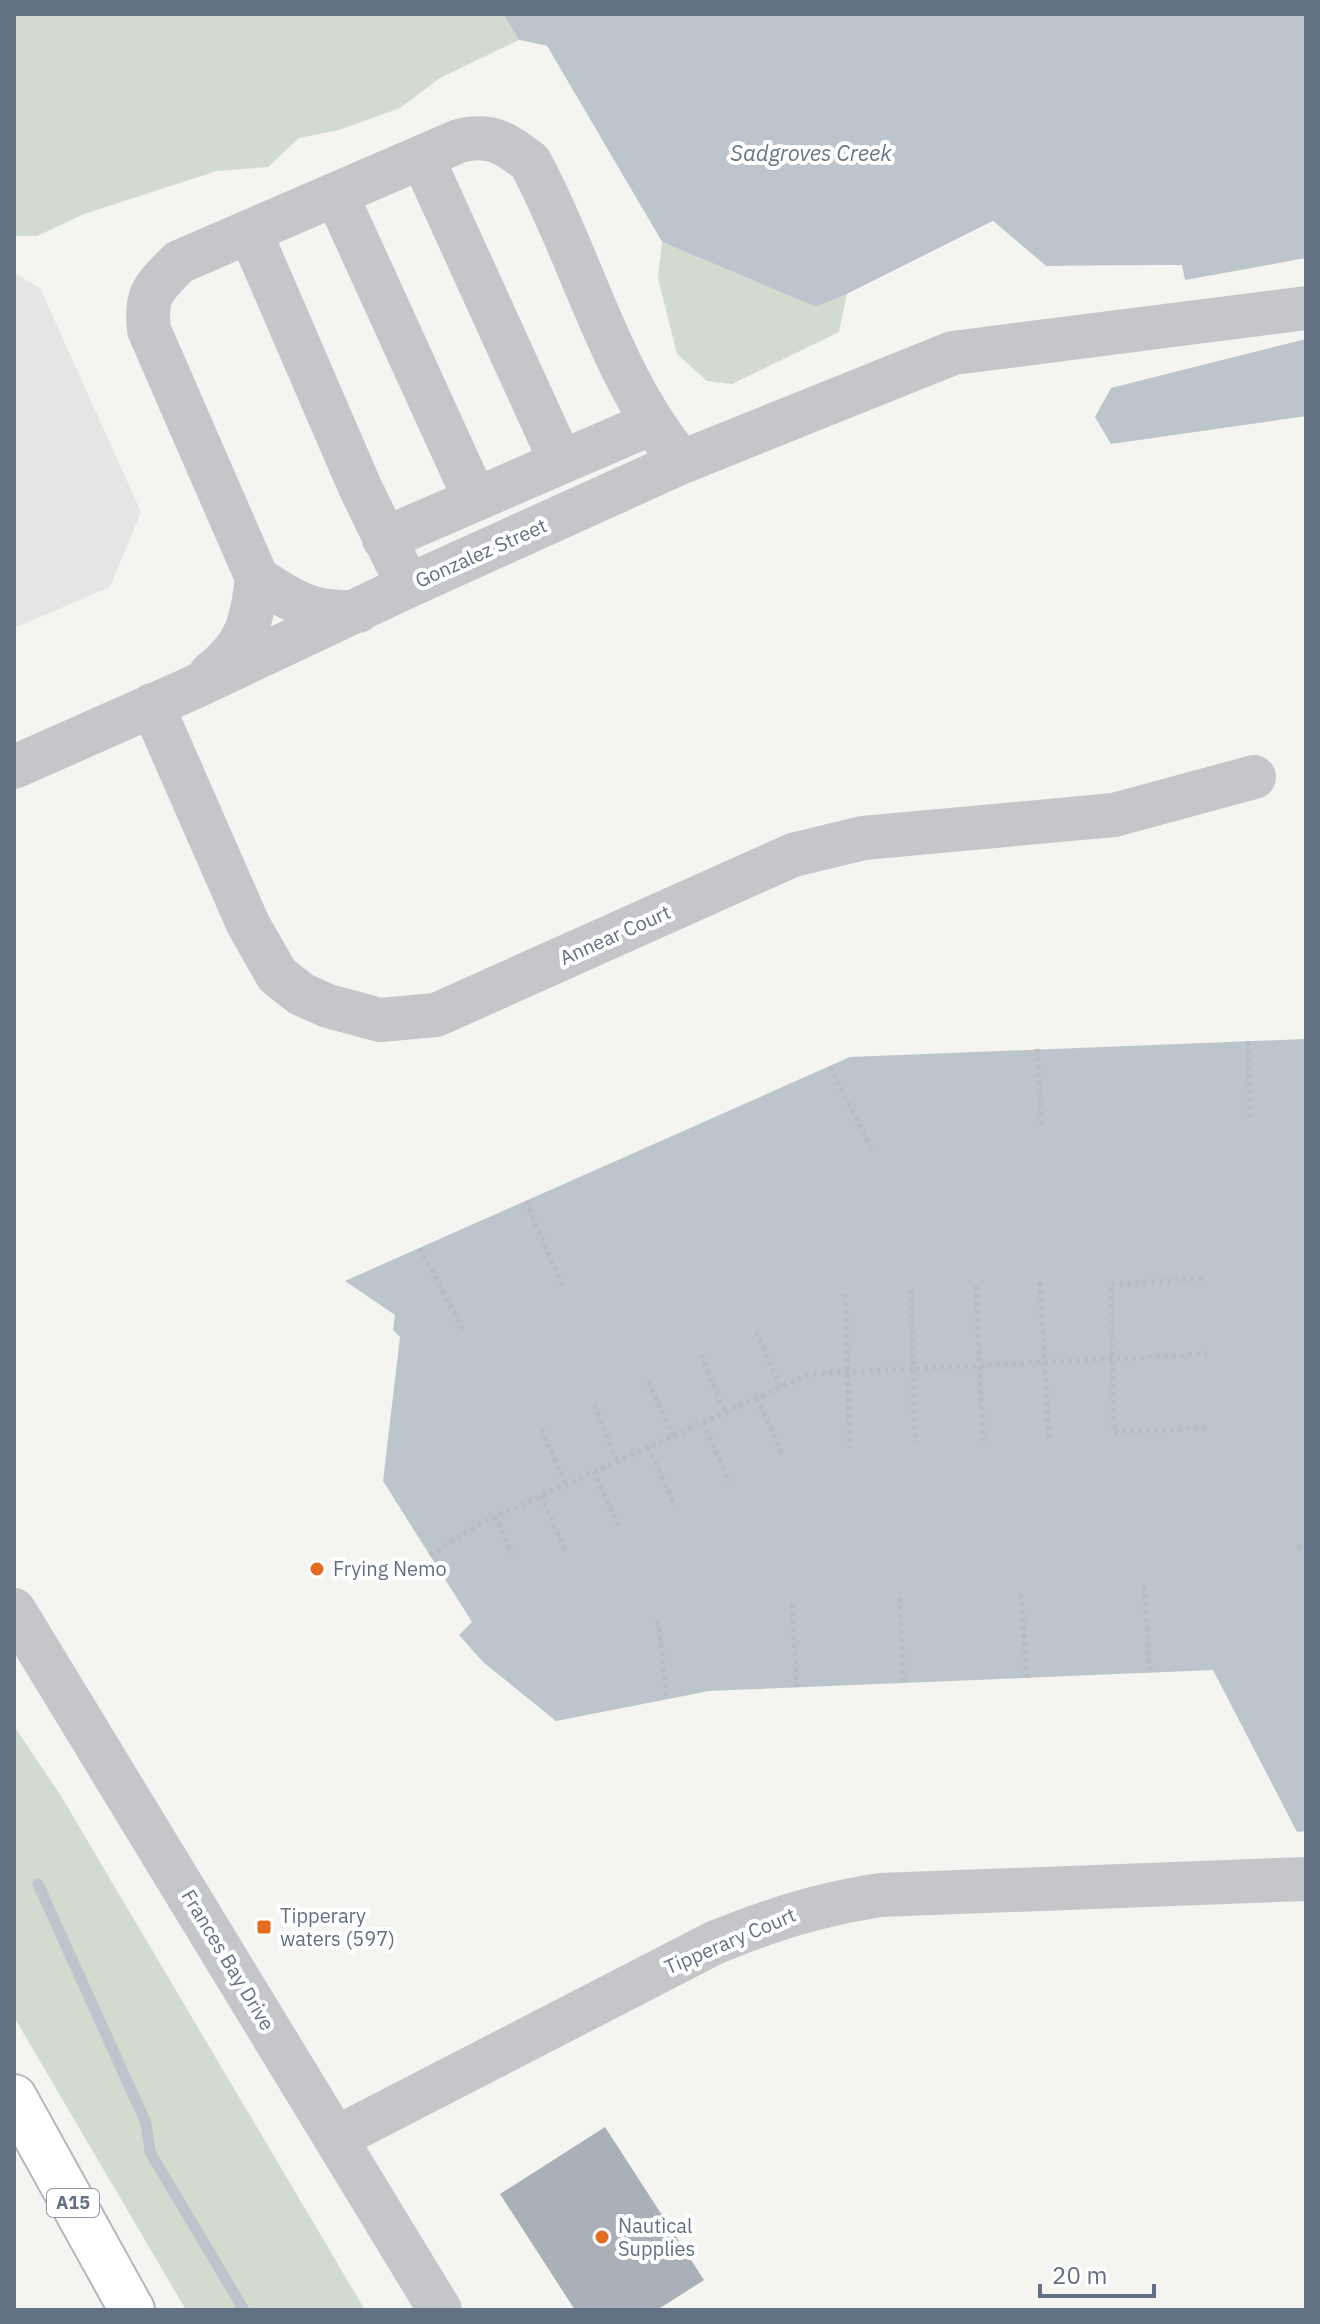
<svg xmlns="http://www.w3.org/2000/svg" width="1320" height="2324" viewBox="0 0 1320 2324" font-family="'IBM Plex Sans',sans-serif">
<style>
.built{fill:#e4e5e4}
.green{fill:#d3dbd1}
.water{fill:#bcc5cc}
.pier{fill:#f4f4f0}
.lines{fill:none;stroke-linecap:round;stroke-linejoin:round}
.stream{stroke:#bcc5cc;stroke-width:11}
.building{fill:#aab0b7}
.major-casing{stroke:#b4b7bc;stroke-width:48}
.path{stroke:#bbbcbf;stroke-width:5;stroke-dasharray:4 4;stroke-linecap:butt}
.minor{stroke:#c4c6ca;stroke-width:44}
.major{stroke:#fff;stroke-width:44}
.poi-dot{fill:#e46c20;stroke:#fff;stroke-width:3}
.labels{text-anchor:middle;stroke-width:8;stroke-linejoin:round;paint-order:stroke}
.shield{fill:#fff;stroke:#929aa8;stroke-width:2}
.shield-label{font-size:18px;font-weight:bold;fill:#636f82}
.street-label{font-size:20px;fill:#636f82;stroke:#fff}
.poi-label{font-size:20px;fill:#636f82;stroke:#fff;text-anchor:start}
.water-label{font-size:22px;font-style:italic;fill:#637786;stroke:#fff}
</style>
<rect width="100%" height="100%" fill="#f4f4f0"/>
<path class="built" d="M14,273L40,288L141,512L110,587L14,628Z"/>
<path class="green" d="M14,14H503L519,40L440,78L400,108L339,130L299,138L268,167L217,171L84,214L37,236H14Z
M662,242L816,307L847,294L839,332L732,384L707,381L677,354L658,278Z
M14,1726L61,1796L365,2310H186L14,2017Z"/>
<path class="water" d="M503,14H1306V258L1185,280L1181,265L1046,266L993,221L847,294L816,307L662,242L547,46L519,40Z
M1306,339V416L1111,444L1095,417L1111,388Z
M1306,1039V1831L1297,1832L1213,1670L709,1691L556,1721L483,1662L459,1635L472,1622L383,1481L400,1337L393,1330L395,1315L345,1281L850,1057Z"/>
<path class="pier" d="M519,40L547,46L662,242V246L544,49L516,42Z
M993,221L1046,266L1182,265L1185,280L1181,281L1178,269L1044,270L992,225L846,299L847,294Z"/>
<g class="lines">
<path class="stream" d="M38,1884L146,2123L150,2152L244,2310"/>
</g>
<path class="building" d="M605,2127L704,2280L657,2310H575L500,2194Z"/>
<g class="lines">
<defs>
<path id="major" d="M14,2097L132,2310"/>
</defs>
<use href="#major" class="major-casing"/>
<path class="path" d="M1248,1041L1250,1117
M1037,1049L1042,1128
M830,1067L871,1148
M526,1201L563,1287
M420,1248L464,1332
M1203,1278L1111,1285L1114,1432L1207,1428
M1040,1282L1049,1438
M976,1286L983,1441
M911,1289L915,1443
M845,1294L850,1447
M756,1332L781,1387
M701,1355L725,1412
M648,1382L674,1436
M757,1398L783,1455
M594,1405L617,1461
M703,1422L729,1481
M541,1429L566,1484
M648,1447L675,1506
M594,1471L620,1529
M541,1495L565,1551
M495,1516L512,1553
M1297,1548L1306,1544
M430,1555L479,1524L810,1374L1207,1354
M1144,1587L1150,1672
M1021,1594L1027,1678
M900,1598L903,1683
M792,1604L797,1687
M658,1620L667,1699"/>
<path class="minor" d="M422,157L561,462
M336,194L475,499
M250,232L360,487L408,586
M384,539L652,423
M257,578C291,601 315,616 358,611
M211,673C247,646 252,621 257,578L149,330C145,292 154,288 179,262L459,141C491,133 505,143 530,162C582,258 611,379 682,462
M152,705L248,924L277,975L301,994L328,1006L380,1020L436,1015L793,855L863,838L1114,815L1254,777
M14,767L190,689L408,586L682,462L953,353L1306,308
M14,1610L440,2310
M336,2138L714,1943C773,1919 817,1905 880,1895L1306,1879"/>
<use href="#major" class="major"/>
</g>
<g class="poi-dot">
<circle cx="317" cy="1569" r="8"/>
<rect x="256" y="1919" width="16" height="16" rx="4"/>
<circle cx="602" cy="2237" r="8"/>
</g>
<g class="labels">
<rect class="shield" x="47" y="2189" width="52" height="28" rx="6"/>
<g class="shield-label">
<text x="73" y="2209">A15</text>
</g>
<g class="street-label">
<text transform="translate(481 553) rotate(-24)" y="7">Gonzalez Street</text>
<text transform="translate(615 935) rotate(-24)" y="7">Annear Court</text>
<text transform="translate(730 1941) rotate(-23)" y="7">Tipperary Court</text>
<text transform="translate(228 1960) rotate(59)" y="7">Frances Bay Drive</text>
</g>
<g class="poi-label">
<text x="333" y="1576">Frying Nemo</text>
<text x="280" y="1923">Tipperary<tspan x="280" dy="23">waters (597)</tspan></text>
<text x="618" y="2233">Nautical<tspan x="618" dy="23">Supplies</tspan></text>
</g>
<g class="water-label">
<text x="811" y="161">Sadgroves Creek</text>
</g>
</g>
<rect width="1320" height="2324" fill="none" stroke="#636f82" stroke-width="32"/>
<path d="M1040 2284v12h114v-12" fill="none" stroke="#636f82" stroke-width="4"/>
<text x="1052" y="2284" font-size="24" fill="#636f82" stroke="#ffffff" stroke-width="6" paint-order="stroke">20 m</text>
</svg>
